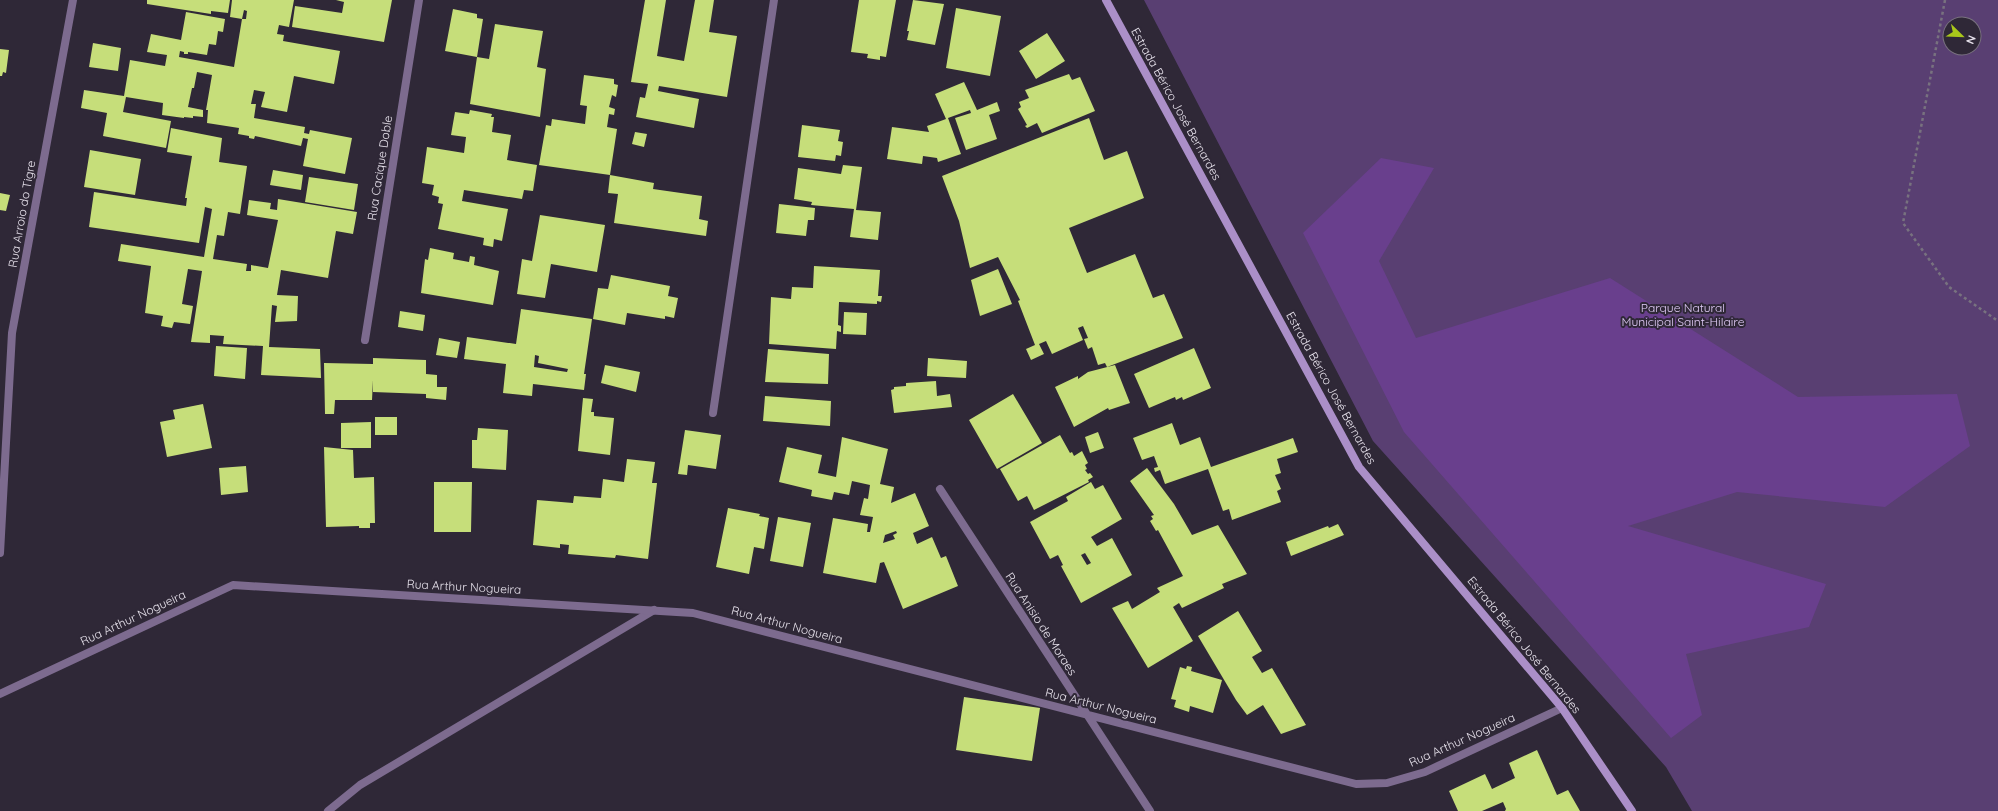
<svg xmlns="http://www.w3.org/2000/svg" width="1998" height="811" viewBox="0 0 1998 811" font-family="Quicksand,sans-serif">
<style>
.green{fill:#593f72;fill-rule:evenodd}
.forest{fill:#693f8d}
.building{fill:#c6de7a;fill-rule:evenodd}
.lines{fill:none;stroke-linecap:round;stroke-linejoin:round}
.path{stroke:#78727f;stroke-width:2.5;stroke-dasharray:3 3;stroke-linecap:butt}
.service{stroke:#7d6b8f;stroke-width:8}
.minor{stroke:#7d6b8f;stroke-width:8}
.secondary{stroke:#ab8fc8;stroke-width:8}
.labels{text-anchor:middle;stroke-width:4;stroke-linejoin:round;paint-order:stroke}
.street-label{font-size:12px;fill:#e7e2ec;stroke:#2f2837}
.park-label{font-size:12px;fill:#e0cbf7;stroke:#2f2837}
</style>
<rect width="100%" height="100%" fill="#2f2837"/>
<path class="green" d="M1144,0H1998V811H1692L1666,767L1373,441ZM1950,24H1974V48H1950Z"/>
<path class="forest" d="M1381,158L1434,168L1379,261L1416,338L1610,278L1798,397L1957,394L1970,446L1885,507L1737,492L1628,526L1826,584L1809,627L1686,654L1702,715L1671,738L1404,432L1303,233Z"/>
<path class="building" d="M147,0H230L228,13L211,11V14L147,4Z
M232,0H294L289,27L279,25L277,34L284,35L283,41L340,51L334,84L294,76L287,112L261,107L265,92L254,90L251,104H256L254,118L305,127L304,133L309,134L310,130L352,138L345,174L303,166L308,139L303,138L301,146L255,136L254,139L249,138V136L238,134L239,128L207,123L208,110H206L212,75L197,72L194,88H192L188,107L203,110V117L193,116V118L184,117V118L162,115L163,103L126,97L123,112L171,121L166,148L103,136L107,113L81,108L84,90L124,96L130,60L165,66L167,55L147,52L151,34L181,40L186,12L225,19L223,32L218,31L216,45L209,44L207,55L188,52V54H184V52L180,51L179,57L234,67L242,19L230,17ZM244,10L247,11L246,19H242Z
M336,0H392L384,42L292,27L295,6L342,13L344,2Z
M645,0H666L657,56L684,61L695,0H714L709,32L737,36L727,97L659,86L658,91L699,99L694,128L636,117L640,97L645,98L648,84L631,82Z
M859,0H896L886,57L880,56V60L867,58L868,54L851,52Z
M913,0L944,4L935,45L907,40L909,31H907Z
M956,8L1001,16L990,76L946,68Z
M453,9L477,14V18L483,19L477,57L445,51Z
M495,24L543,31L537,67L546,69L540,117L470,104L477,57L489,59Z
M1047,33L1065,61L1036,79L1019,51Z
M93,43L121,48L118,71L89,67Z
M0,49L9,50L6,73L3,72L2,76H0Z
M1069,74L1072,80L1080,77L1095,111L1042,133L1037,123L1027,128L1025,126L1027,125L1018,109L1021,107L1019,102L1029,98L1025,90Z
M584,75L614,79V84L618,85L616,97L612,95L609,107L615,109L614,115L609,114L607,127L617,129L610,175L654,183L653,189L702,196L699,219L708,221L706,236L614,223L618,194L608,193L610,175L539,165L546,125L551,126L552,119L585,124L587,106L580,105Z
M964,82L977,110L997,102L1000,111L989,115L997,139L966,150L955,118L971,113L970,110L948,118L961,154L938,162L937,158L923,156L922,164L887,159L892,127L929,132L927,126L946,119L935,94Z
M470,110L492,114L491,117H494L492,132L511,135L507,160L537,165L533,191L524,190L522,199L464,190L462,201L508,209L502,241L494,239L493,247L483,245L484,238L438,229L443,204L438,203L439,197L432,195L434,185L422,183L427,147L464,153L466,137L451,135L455,112L469,114Z
M1089,118L1104,160L1127,151L1144,198L1069,228L1087,273L1135,254L1153,298L1164,294L1183,338L1107,367L1105,363L1098,365L1092,347L1088,349L1084,339L1088,338L1083,326L1078,328L1083,340L1052,354L1046,341L1039,344L1044,354L1031,360L1026,349L1035,345L1018,301L1020,300L998,257L970,268L959,221L942,176Z
M802,125L840,130L838,141L843,142L841,156L836,155L835,161L798,157Z
M171,128L222,138L219,162L247,166L240,214L228,212L224,236L217,235L213,259L247,264L246,271H251V265L268,268L278,220L247,215L249,200L271,203L270,209L277,210L278,199L357,212L353,234L336,231L328,278L281,270L277,295L298,296L297,321L275,322L277,306L272,305L269,347L320,349L321,378L261,375L263,346L223,344L224,336L210,335V343L191,342L202,271L188,269L182,304L193,306L190,324L174,322L172,328L161,326L163,316L145,313L151,266L118,261L121,244L204,257L212,209L205,207L199,243L89,227L94,192L186,206L187,198H185L192,156L167,152Z
M635,132L647,134L644,147L632,144Z
M90,150L141,159L135,195L84,187Z
M843,165L862,167L856,210L881,212L878,240L850,237L854,209L811,205L812,202L794,199L798,168L841,174Z
M273,170L303,175L301,190L270,185Z
M309,177L358,184L354,210L305,202Z
M0,193L10,195L6,211L0,210Z
M779,204L815,208L814,220H808L806,236L776,233Z
M540,215L605,225L597,272L551,264L545,298L517,294L522,259L532,261Z
M430,248L454,253L453,259L469,262L470,256L475,257L474,265L499,271L493,305L421,293L425,259L428,260Z
M814,266L880,270L878,296H882L881,302L877,301V304L839,302L838,325L841,326V332L837,331L836,349L769,344L771,297L791,299L792,287L813,288Z
M998,269L1012,304L980,316L971,280Z
M611,275L670,286L668,296L678,298L674,318L665,316V319L627,313L625,325L593,319L598,288L608,289Z
M521,309L592,319L584,374H586L584,390L533,384L532,396L503,393L506,364L464,359L467,337L516,344ZM535,355L539,356L538,363L568,369L567,372L534,367Z
M400,311L425,315L423,331L398,327Z
M844,312L867,313L866,335L843,334Z
M439,338L460,342L457,358L436,355Z
M216,346L247,348L245,379L214,376Z
M1194,348L1211,388L1183,400L1182,397L1176,400L1175,397L1149,408L1134,374Z
M768,349L829,354L828,384L765,382Z
M373,358L426,360V374L437,375V387H447L446,400L426,398V394L373,392V380L372,400H335L334,414H325L324,363L373,364Z
M928,358L967,361L966,378L927,376Z
M605,365L640,372L636,392L601,383Z
M1115,365L1130,403L1109,410L1108,408L1074,427L1055,387L1078,376V379L1088,372Z
M936,381L937,396L950,394L952,407L894,413L891,390L894,389V387L906,386V383Z
M1013,394L1042,443L997,469L969,420Z
M765,396L831,401L830,426L763,421Z
M583,398L593,399L591,412H594V416L614,418L610,455L578,451Z
M203,404L212,448L167,457L160,422L175,419L173,410Z
M375,417H397V435H375Z
M371,422V448H341V423Z
M1172,423L1180,445L1200,437L1211,467L1293,438L1298,452L1277,459L1281,473L1275,475L1281,489L1277,491L1281,502L1232,520L1229,509L1223,511L1208,469L1165,484L1160,470L1155,472L1154,468L1158,467L1154,456L1142,460L1133,438Z
M478,428L508,430L506,470L472,468V440H477Z
M685,430L721,435L716,469L688,465L687,475L678,474Z
M1098,432L1104,448L1090,453L1085,437Z
M1060,435L1070,453L1072,452L1074,456L1082,451L1088,463L1085,465L1087,469L1085,470L1088,474L1090,473L1093,477L1088,480L1089,482L1034,510L1027,496L1018,501L1000,469Z
M842,437L888,449L880,484L894,487L891,503L915,493L929,526L913,533L917,544L932,537L941,558L946,556L958,586L903,609L884,562L880,563L876,583L823,573L833,518L868,524L867,532H870L873,517L860,515L864,498L868,499L870,485L852,481L849,495L834,492L832,500L811,496L812,490L779,482L787,447L822,455L818,473L836,477ZM896,531L897,533L893,535L895,539L883,543L885,535Z
M324,447L353,450L354,478L374,477L375,523H370V528H359V526L326,527Z
M627,459L655,462L652,483H657L648,559L616,555L615,558L568,554L569,545L560,544V548L533,545L537,500L573,503L574,496L601,498L603,479L624,482Z
M246,466L248,492L221,495L219,468Z
M1147,468L1174,504L1192,535L1218,525L1247,574L1222,584L1224,588L1182,608L1179,603L1173,607L1193,641L1148,668L1112,608L1128,601L1132,609L1160,592L1157,588L1183,576L1158,530L1156,531L1150,521L1153,519L1151,516L1154,515L1130,481Z
M434,482H472L471,532H434Z
M1091,482L1095,489L1103,485L1122,519L1091,537L1097,546L1112,538L1132,575L1081,603L1061,566L1063,565L1058,555L1050,559L1030,522L1068,501L1066,497ZM1085,553L1091,563L1087,565L1081,555Z
M728,508L760,514L759,516L769,518L764,549L754,547L749,574L716,567Z
M778,517L811,523L803,567L770,561Z
M1338,524L1344,535L1291,556L1286,542L1328,526L1329,528Z
M1238,611L1262,651L1252,657L1262,673L1272,668L1306,725L1281,734L1263,705L1247,715L1236,700L1198,636Z
M1187,666L1192,667L1191,671L1222,680L1213,713L1190,706L1189,712L1174,707L1176,700L1171,699L1180,667L1186,669Z
M964,697L1040,708L1032,761L956,750Z
M1537,750L1557,795L1568,790L1580,811H1505L1506,809L1503,802L1482,811H1458L1449,791L1485,774L1492,789L1515,778L1509,763Z"/>
<g class="lines">
<path class="path" d="M1945,0L1903,223L1949,287L1998,321"/>
<path class="service" d="M328,811L360,785L654,610"/>
<path class="minor" d="M365,340L419,0
M713,413L774,0
M940,489L1150,811
M0,553L12,333L73,0
M0,694L233,585L693,613L1356,784L1387,783L1425,772L1562,708"/>
<path class="secondary" d="M1106,0L1359,467L1562,708L1632,811"/>
</g>
<g class="labels">
<g class="street-label">
<text transform="translate(1176 104) rotate(61)" y="4">Estrada Bérico José Bernardes</text>
<text transform="translate(380 168) rotate(-81)" y="4">Rua Cacique Doble</text>
<text transform="translate(22 214) rotate(-80)" y="4">Rua Arroio do Tigre</text>
<text transform="translate(1331 388) rotate(61)" y="4">Estrada Bérico José Bernardes</text>
<text transform="translate(464 587) rotate(3)" y="4">Rua Arthur Nogueira</text>
<text transform="translate(133 618) rotate(-25)" y="4">Rua Arthur Nogueira</text>
<text transform="translate(1041 624) rotate(57)" y="4">Rua Anisio de Moraes</text>
<text transform="translate(787 625) rotate(15)" y="4">Rua Arthur Nogueira</text>
<text transform="translate(1524 645) rotate(51)" y="4">Estrada Bérico José Bernardes</text>
<text transform="translate(1101 706) rotate(14)" y="4">Rua Arthur Nogueira</text>
<text transform="translate(1462 740) rotate(-24)" y="4">Rua Arthur Nogueira</text>
</g>
<g class="park-label">
<text x="1683" y="312">Parque Natural<tspan x="1683" dy="14">Municipal Saint-Hilaire</tspan></text>
</g>
</g>
<g transform="translate(1962 36) rotate(113)"><circle r="19" fill="#2f2837" stroke="#79727f"/>
<path d="M0-3L7 15L0 10L-7 15Z" fill="#a9c71b"/>
<text y="-6" font-size="11" font-weight="bold" text-anchor="middle" fill="#e7e2ec">N</text>
</g>
</svg>
